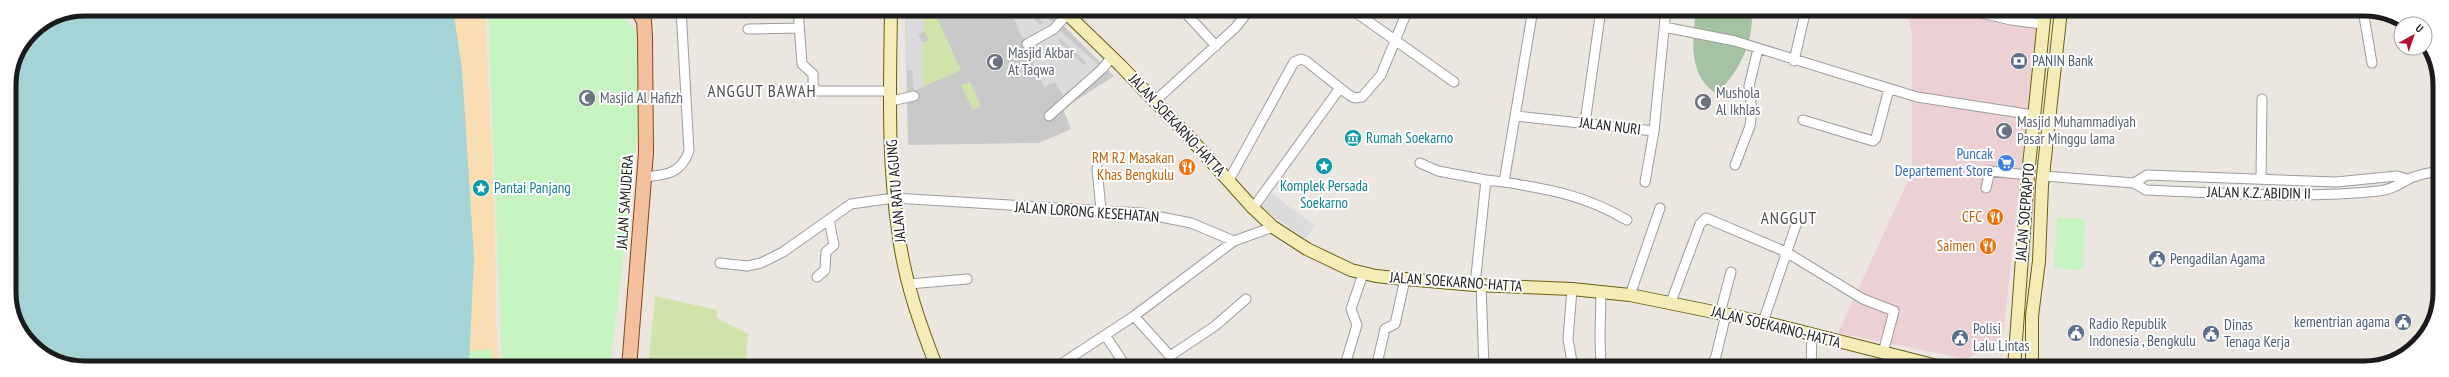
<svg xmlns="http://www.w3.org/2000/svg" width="2449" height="377" viewBox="0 0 2449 377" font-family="'PT Sans Narrow',sans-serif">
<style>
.commercial{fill:#ecd1d4}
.religious{fill:#c9c9c9}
.grass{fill:#d0e3aa}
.sand{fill:#f8deb2}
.cemetery{fill:#a5c3a4}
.park{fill:#c5f4c0}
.parking{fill:#dbdbdb;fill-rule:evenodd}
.water{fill:#a4d4d6}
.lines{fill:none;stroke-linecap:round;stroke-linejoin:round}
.street-casing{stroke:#9c9c9c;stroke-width:11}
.secondary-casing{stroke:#67610d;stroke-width:14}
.primary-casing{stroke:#86480c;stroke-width:16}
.street{stroke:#fff;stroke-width:9}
.secondary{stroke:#f3ecb7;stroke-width:12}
.primary{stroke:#f3c09e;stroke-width:14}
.labels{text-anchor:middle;stroke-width:4;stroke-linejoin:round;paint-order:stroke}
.worship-label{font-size:15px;fill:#5b616d;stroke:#fff;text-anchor:start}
.service-label{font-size:15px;fill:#4e5e75;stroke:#fff;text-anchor:start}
.street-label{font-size:15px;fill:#1b1b1b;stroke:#fff}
.culture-label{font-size:15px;fill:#0d838f;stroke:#fff;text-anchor:start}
.shop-label{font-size:15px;fill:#366cbe;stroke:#fff;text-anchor:end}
.food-label{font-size:15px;fill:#c56008;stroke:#fff;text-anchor:end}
.quarter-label{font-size:17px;letter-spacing:1px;fill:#4e4e4e;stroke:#fff}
.rim{fill:none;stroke:#1b1b1b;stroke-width:5}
</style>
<rect width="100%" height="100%" fill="#ece6e1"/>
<path class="commercial" d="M1906,9L2038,10L2004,328L1998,341L1966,359L1838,333L1912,172V34Z"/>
<path class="religious" d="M905,9H1047L1114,76L1063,109L1071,129L1039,143L908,145Z"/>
<path class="grass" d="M921,9H933L961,70L923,87V43L929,40L925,31Z
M970,82L981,106L973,110L961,85Z
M655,296L717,310V318L748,334L745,368H648Z"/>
<path class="sand" d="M453,9H485L495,230L496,320L499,367H469L474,258L464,112Z"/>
<path class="cemetery" d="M1696,9H1751C1756,38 1739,72 1719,91L1714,92C1693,77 1692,52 1694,28C1695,22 1694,15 1696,9Z"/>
<path class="park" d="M488,9H618L648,46L610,368L502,367Z
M2057,217L2085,219L2083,270L2054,268Z
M491,349L493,367H469L468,351Z"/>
<path class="parking" d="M905,9H921L925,31L918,34L923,43V87L914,91L912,70H907Z
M1025,9L1040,25L1043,22L1030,9H1040L1053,23L1048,29L1026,39L1022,38L1010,9Z
M1060,31L1099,65L1064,97L1055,82L1044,87L1027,49L1055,35ZM1060,38L1086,62V63L1084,65L1058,41Z
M1271,193L1315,226L1305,239L1261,207Z"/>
<path class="water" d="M85,9H453L462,69L474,258L469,367H75L35,349L12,311L9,85C19,34 34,19 85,9Z"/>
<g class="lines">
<defs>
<path id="street" d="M798,9L802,64L813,74V85L816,91H890
M1182,9L1216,46
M1351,9L1454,82
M1969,10L2011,20L2043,24
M2363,10L2372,63
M1664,27L1735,41L1917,97L2034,115
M748,29L798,28
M1027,44L1054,29L1067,14
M1794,61L1806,9
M891,101L914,96
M1155,101L1236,27L1250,9
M1049,116L1102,69L1112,57
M1516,116L1654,131L1666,9
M1803,120L1873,141L1876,138L1889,89
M1585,123L1601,9
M1420,163L1438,171L1486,180
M1735,165L1750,126L1752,112L1749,86L1758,49
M1097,168L1101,210
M2435,171L2439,186
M2044,176L2134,183L2147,175L2336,182L2397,176L2407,179
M644,177C666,175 681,174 689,151L681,9
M2261,179L2262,99
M1229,180L1294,62L1301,59L1306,61L1349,95L1355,98L1362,97L1381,75L1408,9
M1504,182C1552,190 1584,195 1627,220
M1645,182L1654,131
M2134,183L2146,190C2223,193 2302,199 2379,191C2390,190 2398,185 2407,180C2415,175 2429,173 2439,171
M1986,188L1990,171L2028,175
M1253,208L1340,88
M720,263L747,266L761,263L783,252L851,204L894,198L1141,213L1191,223L1234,241L1273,227
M817,277L825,270L826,252L834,245L829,220
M909,284L967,279
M1475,285L1486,180L1504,182L1533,9
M1481,285L1484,368
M1572,289L1568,339L1573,368
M1630,295L1660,208
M1671,302L1700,224L1706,218L1786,252L1863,299L1894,311L1883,353
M1720,313L1731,272
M1134,316L1170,356L1215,326L1246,299
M1763,322L1797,222
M1105,335L1127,368
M1055,368L1134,316L1234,241
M1344,368L1357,325L1351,309L1363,274
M1376,368L1385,329L1395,324L1405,279
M1601,368L1600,337L1601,292
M1711,368L1716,356L1726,314
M1811,368L1812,336"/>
<path id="secondary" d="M891,9C890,85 887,161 899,237C905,282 920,325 937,368
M1062,9L1120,65L1190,138L1253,208L1273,227L1307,249L1351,270L1376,276L1405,279L1475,285L1572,289L1630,295L1763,322L1945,368
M2032,367V316L2039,261L2042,185L2061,10
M2014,368L2028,175L2045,10"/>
<path id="primary" d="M629,368L646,153L645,37L644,21L637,9
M2019,368H2035"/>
</defs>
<use href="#street" class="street-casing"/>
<use href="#secondary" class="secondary-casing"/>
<use href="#primary" class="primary-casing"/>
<use href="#street" class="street"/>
<use href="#secondary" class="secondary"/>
<use href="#primary" class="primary"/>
</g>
<defs>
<symbol id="bank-disc" viewBox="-11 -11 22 22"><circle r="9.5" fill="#5c6f8a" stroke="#fff"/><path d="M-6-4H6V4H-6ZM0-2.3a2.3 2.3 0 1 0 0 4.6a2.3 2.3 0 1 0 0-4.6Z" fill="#fff"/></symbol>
<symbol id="mosque-disc" viewBox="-11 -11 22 22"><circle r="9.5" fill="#6b7280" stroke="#fff"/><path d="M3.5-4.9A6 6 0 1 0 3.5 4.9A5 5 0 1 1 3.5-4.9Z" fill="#fff"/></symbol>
<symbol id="museum-disc" viewBox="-11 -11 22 22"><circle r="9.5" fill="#0f9aa8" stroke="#fff"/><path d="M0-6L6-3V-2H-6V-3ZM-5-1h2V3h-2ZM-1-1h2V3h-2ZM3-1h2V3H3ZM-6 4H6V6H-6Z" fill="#fff"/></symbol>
<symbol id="supermarket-disc" viewBox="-11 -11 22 22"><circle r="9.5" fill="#3f7fe0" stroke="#fff"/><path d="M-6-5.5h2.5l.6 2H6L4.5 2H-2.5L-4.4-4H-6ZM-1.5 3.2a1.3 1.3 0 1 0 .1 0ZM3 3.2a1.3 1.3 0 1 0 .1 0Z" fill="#fff"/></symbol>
<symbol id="sight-disc" viewBox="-11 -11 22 22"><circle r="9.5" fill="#0f9aa8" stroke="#fff"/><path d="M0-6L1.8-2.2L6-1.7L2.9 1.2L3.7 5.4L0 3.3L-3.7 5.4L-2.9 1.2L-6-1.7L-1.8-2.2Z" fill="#fff"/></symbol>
<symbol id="restaurant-disc" viewBox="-11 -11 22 22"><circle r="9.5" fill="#e8710a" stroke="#fff"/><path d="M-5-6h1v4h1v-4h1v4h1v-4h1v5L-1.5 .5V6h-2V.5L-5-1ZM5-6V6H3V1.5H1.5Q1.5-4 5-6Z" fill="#fff"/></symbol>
<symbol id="civic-disc" viewBox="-11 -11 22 22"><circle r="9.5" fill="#5c6f8a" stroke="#fff"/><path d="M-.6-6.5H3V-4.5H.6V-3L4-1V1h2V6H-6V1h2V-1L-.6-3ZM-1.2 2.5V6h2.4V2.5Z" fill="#fff"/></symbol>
</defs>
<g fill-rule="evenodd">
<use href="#bank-disc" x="2009" y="51" width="20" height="20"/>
<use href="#mosque-disc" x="985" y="52" width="20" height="20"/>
<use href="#mosque-disc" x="577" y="88" width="20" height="20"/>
<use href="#mosque-disc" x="1693" y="92" width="20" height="20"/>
<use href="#mosque-disc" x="1994" y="121" width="20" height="20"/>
<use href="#museum-disc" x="1343" y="128" width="20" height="20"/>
<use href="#supermarket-disc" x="1996" y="153" width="20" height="20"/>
<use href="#sight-disc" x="1314" y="156" width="20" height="20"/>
<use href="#restaurant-disc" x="1177" y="157" width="20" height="20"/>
<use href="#sight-disc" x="471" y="178" width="20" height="20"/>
<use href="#restaurant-disc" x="1985" y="207" width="20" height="20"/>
<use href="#restaurant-disc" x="1978" y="236" width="20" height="20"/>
<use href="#civic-disc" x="2147" y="249" width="20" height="20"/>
<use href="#civic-disc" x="2393" y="312" width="20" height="20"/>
<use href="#civic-disc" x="2066" y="323" width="20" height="20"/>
<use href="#civic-disc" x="2201" y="324" width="20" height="20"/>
<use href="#civic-disc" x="1950" y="328" width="20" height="20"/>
</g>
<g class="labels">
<g class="worship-label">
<text x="1008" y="58">Masjid Akbar<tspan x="1008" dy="17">At Taqwa</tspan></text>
<text x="1716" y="98">Mushola<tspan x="1716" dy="17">Al Ikhlas</tspan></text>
<text x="600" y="103">Masjid Al Hafizh</text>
<text x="2017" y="127">Masjid Muhammadiyah<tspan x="2017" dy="17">Pasar Minggu lama</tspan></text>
</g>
<g class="service-label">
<text x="2032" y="66">PANIN Bank</text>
<text x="2170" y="264">Pengadilan Agama</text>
<text x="2390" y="327" text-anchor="end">kementrian agama</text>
<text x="2089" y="329">Radio Republik<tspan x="2089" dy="17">Indonesia , Bengkulu</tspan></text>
<text x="2224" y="330">Dinas<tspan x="2224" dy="17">Tenaga Kerja</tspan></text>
<text x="1973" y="334">Polisi<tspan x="1973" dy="17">Lalu Lintas</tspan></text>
</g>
<g class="street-label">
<text transform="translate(1177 125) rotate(47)" y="5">JALAN SOEKARNO-HATTA</text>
<text transform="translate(1610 126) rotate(7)" y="5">JALAN NURI</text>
<text transform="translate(896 191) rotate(-95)" y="5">JALAN RATU AGUNG</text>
<text transform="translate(2259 193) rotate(1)" y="5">JALAN K.Z. ABIDIN II</text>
<text transform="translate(625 202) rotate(-86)" y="5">JALAN SAMUDERA</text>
<text transform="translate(1087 212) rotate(4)" y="5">JALAN LORONG KESEHATAN</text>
<text transform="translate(2025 212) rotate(-85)" y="5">JALAN SOEPRAPTO</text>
<text transform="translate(1456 282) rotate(4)" y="5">JALAN SOEKARNO-HATTA</text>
<text transform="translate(1776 327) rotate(14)" y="5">JALAN SOEKARNO-HATTA</text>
</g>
<g class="culture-label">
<text x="1366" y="143">Rumah Soekarno</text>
<text x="1324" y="191" text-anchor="middle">Komplek Persada<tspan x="1324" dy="17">Soekarno</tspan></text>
<text x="494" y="193">Pantai Panjang</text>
</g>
<g class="shop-label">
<text x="1993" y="159">Puncak<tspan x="1993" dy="17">Departement Store</tspan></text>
</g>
<g class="food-label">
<text x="1174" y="163">RM R2 Masakan<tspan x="1174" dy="17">Khas Bengkulu</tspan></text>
<text x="1982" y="222">CFC</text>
<text x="1975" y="251">Saimen</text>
</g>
<g class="quarter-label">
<text x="762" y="97">ANGGUT BAWAH</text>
<text x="1789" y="224">ANGGUT</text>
</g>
</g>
<path d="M0 0H2449V377H0ZM85 16H2364A69 69 0 0 1 2433 85V292A69 69 0 0 1 2364 361H85A69 69 0 0 1 16 292V85A69 69 0 0 1 85 16Z" fill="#fff" fill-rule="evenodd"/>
<path class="rim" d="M85 16H2364A69 69 0 0 1 2433 85V292A69 69 0 0 1 2364 361H85A69 69 0 0 1 16 292V85A69 69 0 0 1 85 16Z"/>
<g transform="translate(2413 36) rotate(40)"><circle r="19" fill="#ffffff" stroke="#a4a4a4"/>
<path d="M0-3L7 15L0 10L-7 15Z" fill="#b6102d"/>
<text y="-6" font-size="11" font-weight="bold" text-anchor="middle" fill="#1b1b1b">U</text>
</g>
</svg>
